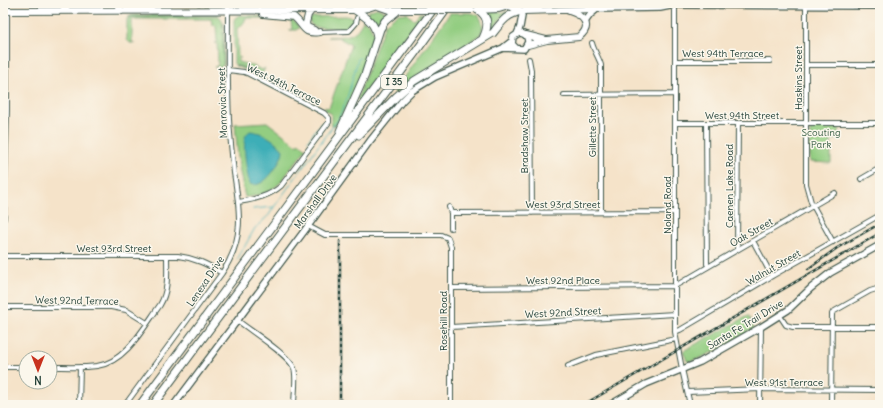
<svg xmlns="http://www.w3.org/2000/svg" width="883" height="408" viewBox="0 0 883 408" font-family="Delius,sans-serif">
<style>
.green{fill:#93cd81;stroke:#59855a}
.water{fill:#3daeb7;stroke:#2e7676}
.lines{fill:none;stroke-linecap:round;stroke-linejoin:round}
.stream{stroke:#3daeb7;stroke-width:1}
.secondary-tunnel{stroke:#cac2ab;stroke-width:5.5;stroke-dasharray:5.5 3;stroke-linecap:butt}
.street-casing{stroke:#3f564a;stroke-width:6}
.secondary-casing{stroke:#3f564a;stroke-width:8}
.primary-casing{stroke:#3f564a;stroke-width:8}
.highway-casing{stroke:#3f564a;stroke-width:9}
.street{stroke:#fff;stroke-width:4}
.secondary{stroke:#fff;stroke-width:5.5}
.primary{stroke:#fff;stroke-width:6}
.highway{stroke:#fff;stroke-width:7}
.rail-casing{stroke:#1f3d34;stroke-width:2.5}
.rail{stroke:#fbf7ec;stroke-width:1;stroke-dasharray:3;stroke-linecap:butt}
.primary-bridge-casing{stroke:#3f564a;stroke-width:8;stroke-linecap:butt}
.primary-bridge{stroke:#fff;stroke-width:6}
.labels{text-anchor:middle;stroke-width:3;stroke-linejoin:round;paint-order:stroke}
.shield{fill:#fbf7ec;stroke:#61756b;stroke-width:1}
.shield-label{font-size:9px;font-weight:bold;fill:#1f3d34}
.street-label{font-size:10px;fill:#1f3d34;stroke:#fbf7ec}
.park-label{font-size:10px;fill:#3c6147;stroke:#fbf7ec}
</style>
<rect width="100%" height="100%" fill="#fbf7ec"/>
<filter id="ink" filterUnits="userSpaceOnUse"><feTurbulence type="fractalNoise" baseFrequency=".025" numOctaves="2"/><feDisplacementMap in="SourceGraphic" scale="8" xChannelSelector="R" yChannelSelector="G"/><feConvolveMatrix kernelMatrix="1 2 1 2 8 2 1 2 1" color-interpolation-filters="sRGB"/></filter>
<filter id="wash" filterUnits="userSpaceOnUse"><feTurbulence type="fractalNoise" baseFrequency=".012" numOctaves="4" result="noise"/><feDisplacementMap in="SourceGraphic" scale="16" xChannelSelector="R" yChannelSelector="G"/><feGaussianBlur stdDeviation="0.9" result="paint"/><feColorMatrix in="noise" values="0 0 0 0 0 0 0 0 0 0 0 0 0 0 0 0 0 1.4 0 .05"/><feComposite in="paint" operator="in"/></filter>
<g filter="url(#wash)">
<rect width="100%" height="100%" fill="#f5e3c9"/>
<path class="green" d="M534,4H630V5L616,7L533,8Z
M377,8L386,12L375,22L367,15L368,11Z
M500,11L502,13L508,11L502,16L492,31L490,30V21L487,12Z
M407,13L414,20L419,13H423L359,100L357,99L385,24L398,14Z
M450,13H471L478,15C484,22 484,29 479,36L417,76L395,94L394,92Z
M212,14H219L128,17L132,15Z
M240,15L291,19L294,21L299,28L296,30H289H292L291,21L270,20L269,18H245V21L240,27L237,28L238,57L241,58H238V62L251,65L262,70L265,68L262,74L248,68L255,72L254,73L235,66L247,68L235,65L234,63V20L236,17Z
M219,16L222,20L223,29L224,23V65L223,32V65L221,67H214L217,66L218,63L217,43H214L217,42L216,26L212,24L211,19H132V42L135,43H130L127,40V19L132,17Z
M346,16L356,18L352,25L345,29L314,27L310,23V19L313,17Z
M363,20L369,24L374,34C366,67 353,97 336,126L331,125V113L326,111L324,107L329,108L351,45L338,37H328C345,36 356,38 363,20Z
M267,122L297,145L299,142L306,149L279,184C270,192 256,197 245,197L239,168L235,124Z
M839,126L840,139H831V163L810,162V127Z
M748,316L754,328C743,334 697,364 687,361L683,351Z"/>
<path class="water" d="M250,131C263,132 275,140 283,150C282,162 264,190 250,184C247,176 242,142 246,135C247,133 248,133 250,131Z"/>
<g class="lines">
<path class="stream" d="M308,141L319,125L323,124
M253,209L274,207L335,123L337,122L347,99L358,59L360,58
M237,260L255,228L269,215L274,207"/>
</g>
</g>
<g filter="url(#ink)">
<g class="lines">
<path class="secondary-tunnel" d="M525,14L526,3"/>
<defs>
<path id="street" d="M675,3V332L682,369L690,405
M806,3V184L811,202L833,242
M320,32L349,31L356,23L357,18
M592,43C594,51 599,58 601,65V212
M529,59L531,70L532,213
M675,61H770
M806,65H880
M228,70L244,72L249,74L324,113L329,118V122L281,186C268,197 255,199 239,202
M564,95L675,94
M675,123H880
M706,123L707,264L709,266
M861,179L880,168
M449,207L451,213V228
M451,213L675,212
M308,226L325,235H441L448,238L451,247V405
M753,241L772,276
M737,249L738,123
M3,256H178C195,258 207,264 222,273
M451,288L675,286L835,193
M3,307H111L126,310L147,323
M780,316L786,325L793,327H880
M237,320C249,330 289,355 294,368C297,377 294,395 294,405
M451,327L675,314
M675,332L680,330L772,276L880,215
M568,366L596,355L676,339
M3,367H26
M50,367C65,367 82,368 97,366C126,362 144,327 160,305C169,290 167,273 167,256
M688,392L760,389L880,390
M79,405L80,367
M125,405L222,273C245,239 240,211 234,173C232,155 230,137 229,119C227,80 228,42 228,3
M760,405L761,327
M831,405L832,314L833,312L870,291L880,288"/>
<path id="secondary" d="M662,3L675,5L880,6
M585,22L590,15L597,9L660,8L670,6
M517,34L520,27L522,16
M503,48L524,49L528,42C528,37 525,33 519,33L513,37L512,44L516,48
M174,405L308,226L370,141L402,101L412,91L435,77L503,48L512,41
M610,405L646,384L700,362L761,327L788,310L811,288L830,273L880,245"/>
<path id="primary" d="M117,3L122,11
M369,3L389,10H408
M500,3L523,11L597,9
M312,10L308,15L306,23L307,27L314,30
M477,10L499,9L518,3
M3,11L355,10L368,8L384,3
M263,14L294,17C305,26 302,35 320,32
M526,35L546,40
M528,45L547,40L579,37C594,25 582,15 569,11
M3,218L6,110V3"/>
<path id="highway" d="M355,10C366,17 376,23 377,38
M478,10C490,17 488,28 483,38
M340,131L365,75L380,29L385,21L397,11
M359,135L397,96L414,81L493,33C502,21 508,13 523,11
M140,405L438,3
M153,405L415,53L451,3"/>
</defs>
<use href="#street" class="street-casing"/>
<use href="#secondary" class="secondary-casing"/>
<use href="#primary" class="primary-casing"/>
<use href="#highway" class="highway-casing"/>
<use href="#street" class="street"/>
<use href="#secondary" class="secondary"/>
<use href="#primary" class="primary"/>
<use href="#highway" class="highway"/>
<defs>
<path id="rail" d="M340,241V405
M808,269L837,248L874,227
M583,405L880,233"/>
</defs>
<use href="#rail" class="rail-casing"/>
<use href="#rail" class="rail"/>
<defs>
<path id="primary-bridge" d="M408,10H472"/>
</defs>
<use href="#primary-bridge" class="primary-bridge-casing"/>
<use href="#primary-bridge" class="primary-bridge"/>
</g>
</g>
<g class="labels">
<rect class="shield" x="381" y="75" width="26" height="14" rx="3"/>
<g class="shield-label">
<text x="394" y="85">I 35</text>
</g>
<g class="street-label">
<text x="723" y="57">West 94th Terrace</text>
<text transform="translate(798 78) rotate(-90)" y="4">Haskins Street</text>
<text transform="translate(284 84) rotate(26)" y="4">West 94th Terrace</text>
<text transform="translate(222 103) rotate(-92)" y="4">Monrovia Street</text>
<text x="742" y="119">West 94th Street</text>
<text transform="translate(592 127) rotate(-90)" y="4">Gillette Street</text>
<text transform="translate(524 136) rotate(-90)" y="4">Bradshaw Street</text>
<text transform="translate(729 186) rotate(-90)" y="4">Caenen Lake Road</text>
<text transform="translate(315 201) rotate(-54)" y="4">Marshall Drive</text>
<text x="563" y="208">West 93rd Street</text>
<text transform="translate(667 205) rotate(-90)" y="4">Noland Road</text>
<text transform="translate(751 232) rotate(-30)" y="4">Oak Street</text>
<text x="114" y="252">West 93rd Street</text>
<text transform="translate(773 267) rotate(-30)" y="4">Walnut Street</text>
<text x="563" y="284">West 92nd Place</text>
<text transform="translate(205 281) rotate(-56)" y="4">Lenexa Drive</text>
<text transform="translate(77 300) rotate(1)" y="4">West 92nd Terrace</text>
<text transform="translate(563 312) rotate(-3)" y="4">West 92nd Street</text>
<text transform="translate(443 321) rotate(-90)" y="4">Rosehill Road</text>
<text transform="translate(745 324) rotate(-31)" y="4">Santa Fe Trail Drive</text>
<text x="784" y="386">West 91st Terrace</text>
</g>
<g class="park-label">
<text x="821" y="136">Scouting<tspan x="821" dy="12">Park</tspan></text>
</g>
</g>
<rect width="883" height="408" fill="none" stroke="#fbf7ec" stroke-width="16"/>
<g transform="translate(38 370) rotate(180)"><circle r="19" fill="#fbf7ec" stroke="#a3ada2"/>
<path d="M0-3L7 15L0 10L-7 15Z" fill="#c8321e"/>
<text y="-6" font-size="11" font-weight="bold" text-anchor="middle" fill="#1f3d34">N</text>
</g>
</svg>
